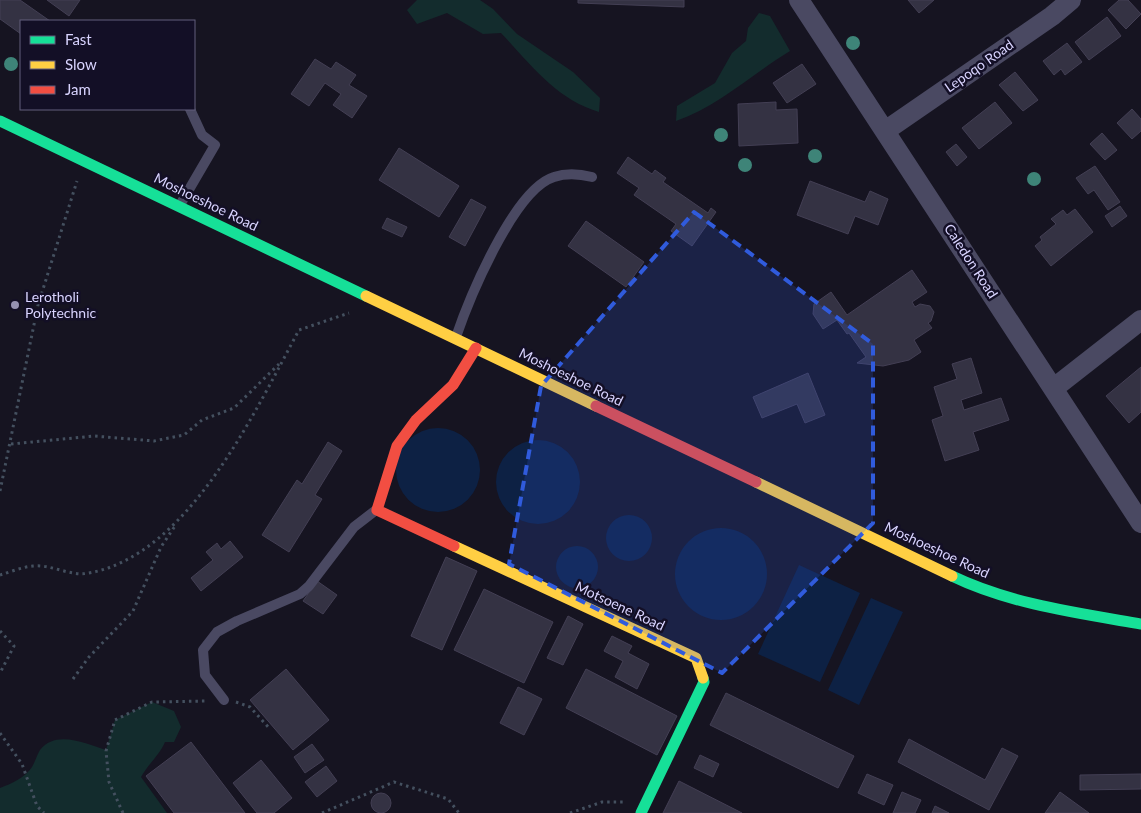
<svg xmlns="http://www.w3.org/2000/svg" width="1141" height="813" viewBox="0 0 1141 813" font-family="Lato,sans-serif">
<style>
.green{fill:#132c2d}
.water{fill:#0d2144}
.building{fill:#343243;stroke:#433f54}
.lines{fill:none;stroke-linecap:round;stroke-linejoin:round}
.path{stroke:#44505f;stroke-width:3;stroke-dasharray:2.5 4;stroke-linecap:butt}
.lane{stroke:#4a4962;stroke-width:10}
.street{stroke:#4a4962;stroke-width:20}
.fast{stroke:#16e098;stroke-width:11}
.slow{stroke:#ffcf43;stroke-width:11}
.jam{stroke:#f24e42;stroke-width:11}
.tree{fill:#3e8478}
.marked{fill:#305bdc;fill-opacity:0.2;stroke:#305bdc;stroke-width:4;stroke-dasharray:10 6;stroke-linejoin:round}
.poi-dot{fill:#9591b1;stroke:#130f26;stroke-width:2}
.labels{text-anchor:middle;stroke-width:5;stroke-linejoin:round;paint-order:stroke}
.street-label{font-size:14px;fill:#d9d4ff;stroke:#130f26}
.poi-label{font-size:14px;fill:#d9d4ff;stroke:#130f26;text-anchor:start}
</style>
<rect width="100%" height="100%" fill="#161421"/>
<path class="green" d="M417,0H480L493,9L517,34L573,72L600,98L599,112C557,100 530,64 501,33L483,34L447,13L417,24L407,10Z
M759,13L770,16L790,51C752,74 719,106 676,121L677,106L715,83L732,53L746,41L748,28Z
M152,702L174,711L181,727L174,742H165C159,756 148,764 141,777L167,813H0V788C11,784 26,777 32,767C35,762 37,755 40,750C56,729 87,744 106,750L115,720Z"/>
<path class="water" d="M396 470a42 42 0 1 1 84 0a42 42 0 1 1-84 0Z
M496 482a42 42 0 1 1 84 0a42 42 0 1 1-84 0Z
M606 538a23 23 0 1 1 46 0a23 23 0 1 1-46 0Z
M675 574a46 46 0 1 1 92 0a46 46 0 1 1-92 0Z
M556 567a21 21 0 1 1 42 0a21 21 0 1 1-42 0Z
M799,565L860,593L820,682L758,654Z
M871,598L903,612L859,705L828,690Z"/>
<path class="building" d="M0,0H20L50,21H21V34L0,19Z
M47,0H80L69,16Z
M578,0H684V7L578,3Z
M908,0H934L919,13Z
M1119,0H1128L1141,14L1126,29L1108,10Z
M1107,17L1121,36L1089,60L1075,42Z
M1067,43L1082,62L1065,75L1061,69L1054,75L1043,61Z
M315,59L331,69L336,62L356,75L349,85L367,96L352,118L333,105L341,94L325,83L309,106L291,94Z
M802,64L816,84L787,103L773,83Z
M1015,72L1038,100L1023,111L999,85Z
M776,102V110L797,109L798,143L739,146L738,104Z
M995,102L1012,123L979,149L962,128Z
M1132,109L1141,119V131L1132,139L1117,123Z
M1102,133L1117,150L1105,160L1090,144Z
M956,144L967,157L957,166L946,152Z
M399,148L459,186L439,217L379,180Z
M628,157L652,174L655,170L666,178L663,182L708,213L711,208L716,212L692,246L671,231L676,224L634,195L639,188L617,173Z
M1095,166L1120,202L1108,210L1094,190L1088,194L1076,178Z
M810,181L865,202L870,191L888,199L878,225L855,216L848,234L797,215Z
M471,199L486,207L465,246L449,237Z
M1120,206L1127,216L1112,227L1105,216Z
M1075,209L1093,232L1051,266L1035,246L1042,240L1040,237L1056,224L1051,219L1063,210L1067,215Z
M387,218L407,227L402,237L382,228Z
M586,221L644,262L626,287L568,246Z
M912,270L927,292L912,302L915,307L920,304L930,306L934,312L931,321L928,323L932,328L914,340L921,352L909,360L883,366L857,363L866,357L849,333L847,334L837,320L823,329L813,314L814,304L831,292L847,315Z
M971,358L982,393L961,400L964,410L1001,398L1009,420L973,432L979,450L945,461L932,420L943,416L934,387L957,379L952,364Z
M1141,367V412L1129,423L1106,396Z
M808,373L825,415L805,423L797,404L762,418L753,397Z
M328,442L342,451L315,495L322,499L289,552L262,535L297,480L302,484Z
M230,541L243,557L201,591L191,578L213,560L206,552L217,543L221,549Z
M446,557L477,571L442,650L411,636Z
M317,581L337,595L323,614L303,601Z
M484,589L553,622L524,683L454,650Z
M568,616L583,624L563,665L547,658Z
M612,636L632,646L628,653L649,664L637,689L615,677L623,661L604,651Z
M286,669L329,720L293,750L250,700Z
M586,669L677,716L657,755L566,708Z
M518,687L542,699L524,735L500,723Z
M726,693L854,756L838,788L710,725Z
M909,739L985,780L1002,748L1018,756L989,810L898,762Z
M191,742L245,813H174L146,776Z
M312,744L324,760L305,773L294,757Z
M700,755L719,764L713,777L694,768Z
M261,760L292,798L274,813H257L233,783Z
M326,766L337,781L317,797L305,782Z
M867,774L893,785L884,805L858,793Z
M1141,774V789L1080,790V775Z
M679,781L742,813H663Z
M902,792L921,800L915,813H893Z
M1060,792L1089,813H1045Z
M371 803a10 10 0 1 1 20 0a10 10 0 1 1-20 0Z
M935,806L949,813H932Z"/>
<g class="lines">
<path class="path" d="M11,444L94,436L154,441L184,435L202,420L234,408L279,364
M0,491L38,305L77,181
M0,575C10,572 22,567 33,566C51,564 71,577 89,573C189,555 255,411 299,330L349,313
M0,631L14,646L0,673
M73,679L89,657L133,611L161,547L175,526
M236,702L250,707L270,729
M0,733L22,764L37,806L44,813
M123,813L109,782L106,751L115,720L152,702L208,701
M322,813L394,782L448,799L459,813
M570,813L602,802H623"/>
<path class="lane" d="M180,205L215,145L202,135L190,109
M456,337C469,299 514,189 554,177C566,173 580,174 592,177
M224,700L205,675L203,650L217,632L237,621L300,594L309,586L354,527L376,510"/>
<path class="street" d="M799,0L1141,523
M885,131L1052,16L1071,0
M1054,388L1141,320"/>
<path class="fast" d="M0,121L366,296
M952,576C1010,604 1077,613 1141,624
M641,813L704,682L703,678"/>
<path class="slow" d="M366,296L596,406
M756,482L952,576
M454,546L696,658L703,678"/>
<path class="jam" d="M596,406L756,482
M454,546L377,510L397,446L416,420L453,385L476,348"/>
</g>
<g class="tree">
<circle cx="853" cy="43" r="7"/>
<circle cx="11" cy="64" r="7"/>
<circle cx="721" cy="135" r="7"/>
<circle cx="815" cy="156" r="7"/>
<circle cx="745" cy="165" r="7"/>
<circle cx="1034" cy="179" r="7"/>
</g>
<path class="marked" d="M694,212L873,344V523L722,673L509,564L541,386Z"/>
<circle class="poi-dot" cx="15" cy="305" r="5"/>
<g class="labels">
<g class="street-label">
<text transform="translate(979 66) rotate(-35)" y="5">Lepoqo Road</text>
<text transform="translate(206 202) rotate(26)" y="5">Moshoeshoe Road</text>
<text transform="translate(971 261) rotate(57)" y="5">Caledon Road</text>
<text transform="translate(571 377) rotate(26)" y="5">Moshoeshoe Road</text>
<text transform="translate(937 550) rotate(25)" y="5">Moshoeshoe Road</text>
<text transform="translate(620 606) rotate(25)" y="5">Motsoene Road</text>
</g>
<g class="poi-label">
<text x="25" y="302">Lerotholi<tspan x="25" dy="16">Polytechnic</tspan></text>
</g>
</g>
<rect x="20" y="20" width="175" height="90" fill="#130f26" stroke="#625e7d"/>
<rect x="30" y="36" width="25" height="8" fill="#16e098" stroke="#625e7d"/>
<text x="65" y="45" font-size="15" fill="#d9d4ff">Fast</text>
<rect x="30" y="61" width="25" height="8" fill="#ffcf43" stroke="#625e7d"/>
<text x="65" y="70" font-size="15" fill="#d9d4ff">Slow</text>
<rect x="30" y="86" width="25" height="8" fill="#f24e42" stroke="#625e7d"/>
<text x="65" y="95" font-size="15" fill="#d9d4ff">Jam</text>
</svg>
